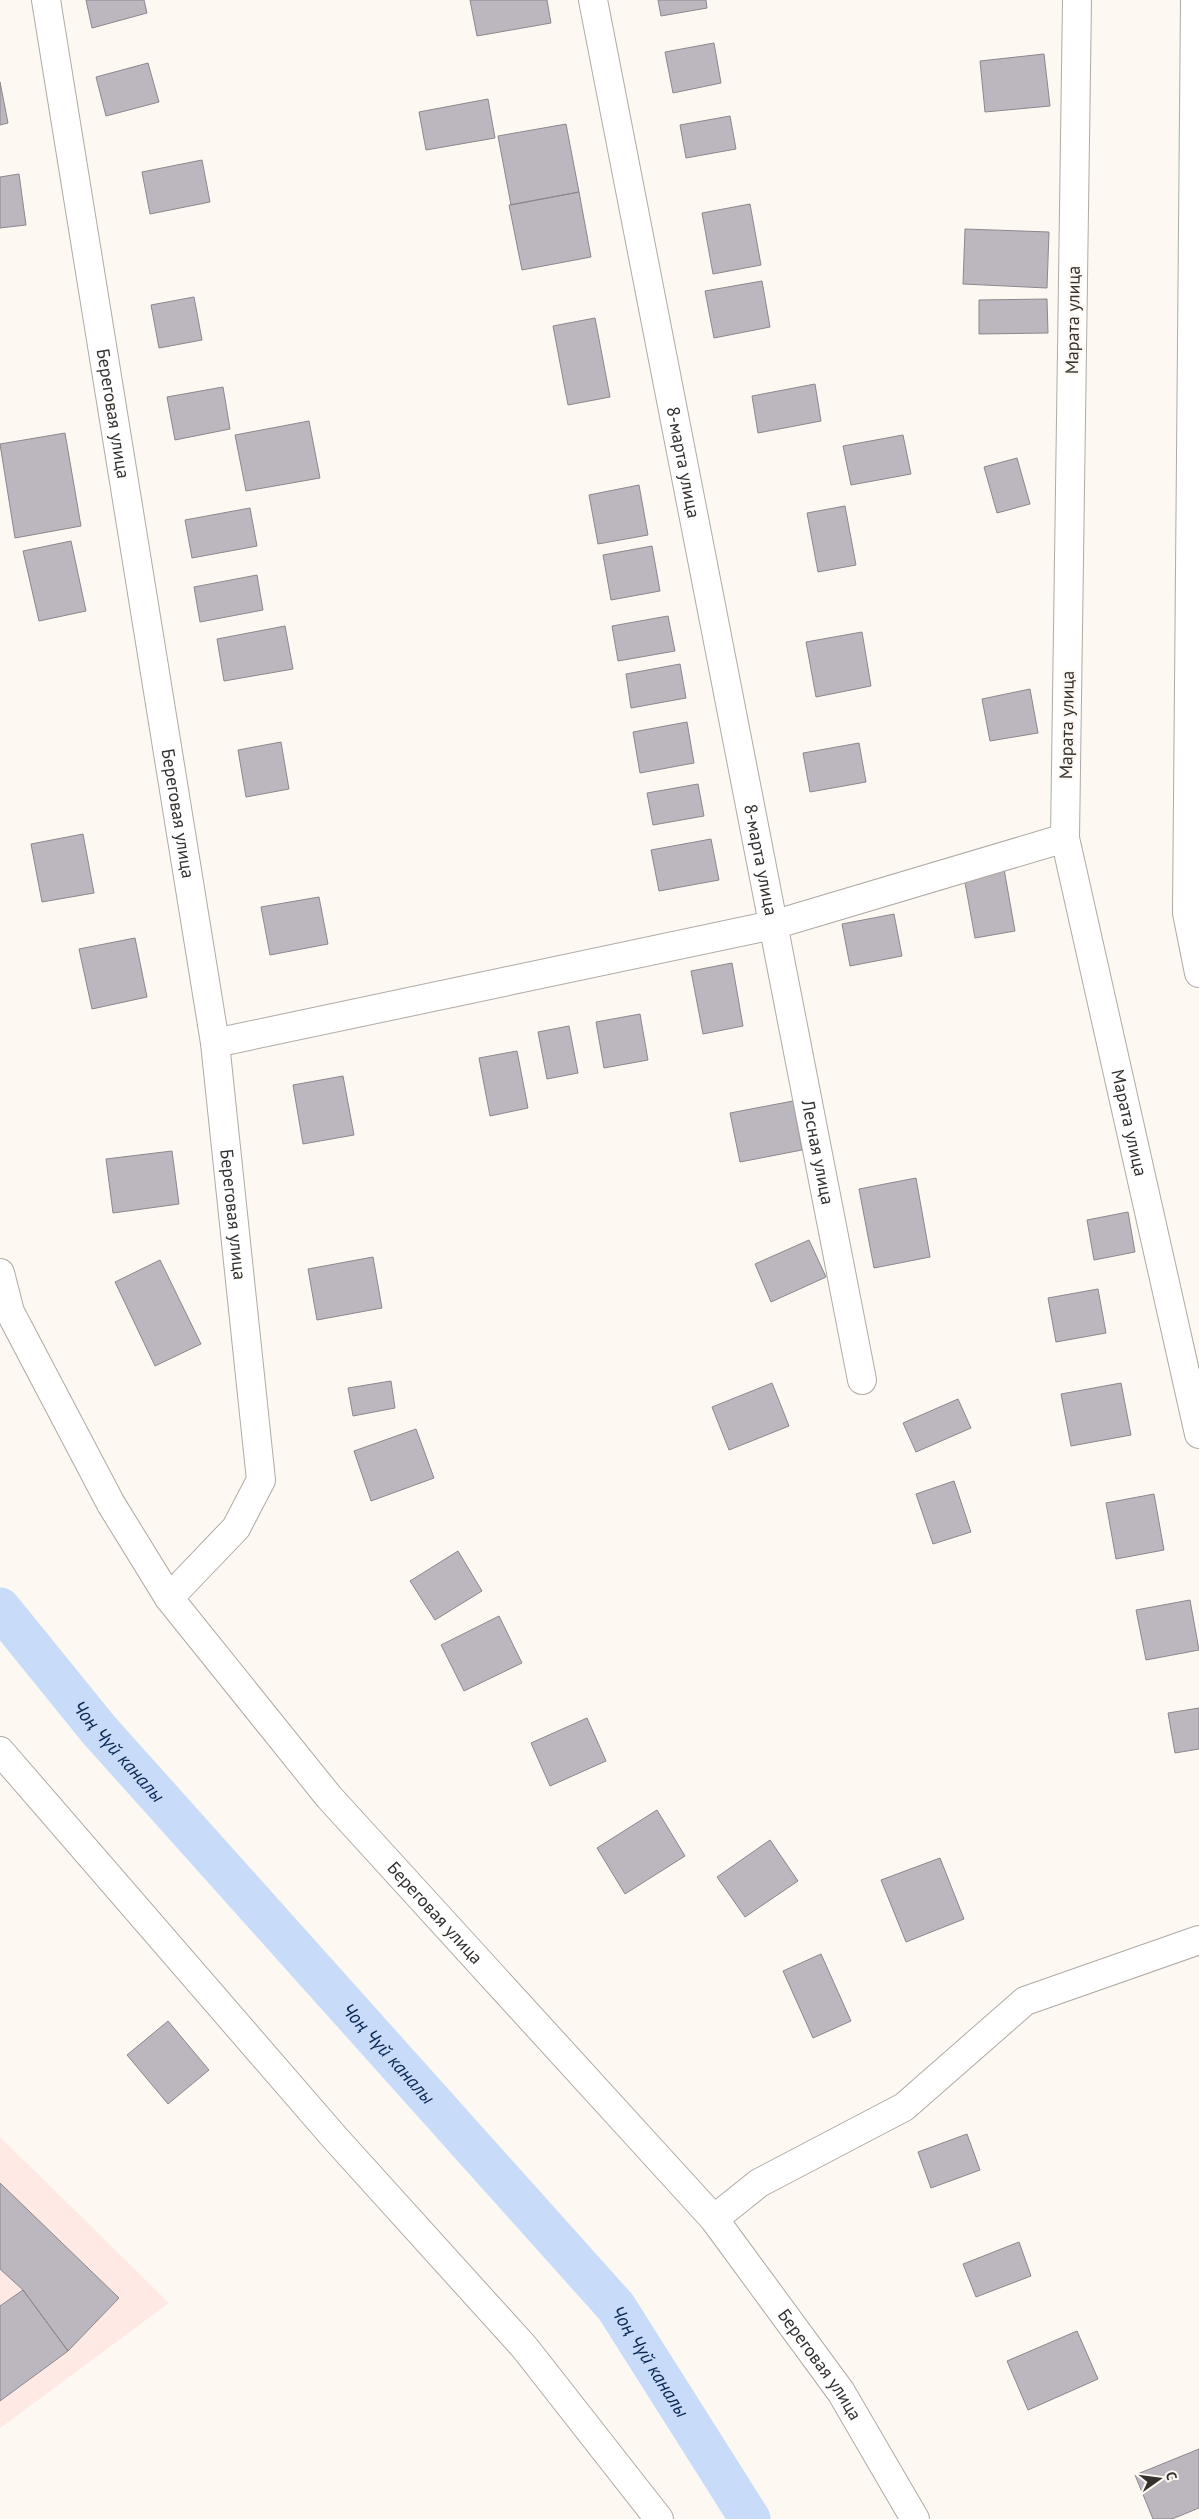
<svg xmlns="http://www.w3.org/2000/svg" width="1199" height="2519" viewBox="0 0 1199 2519" font-family="'PT Sans',sans-serif">
<style>
.industrial{fill:#fee9e5}
.lines{fill:none;stroke-linecap:round;stroke-linejoin:round}
.canal{stroke:#c8dcf9;stroke-width:41}
.building{fill:#bcb7be;stroke:#8b878d}
.minor-casing{stroke:#afaaa4;stroke-width:30}
.minor{stroke:#fff;stroke-width:28}
.labels{text-anchor:middle;stroke-width:4.5;stroke-linejoin:round;paint-order:stroke}
.street-label{font-size:18px;fill:#34312f;stroke:#fdf8f1}
.water-label{font-size:19px;font-style:italic;fill:#092853;stroke:#fdf8f1}
</style>
<rect width="100%" height="100%" fill="#fdf8f1"/>
<path class="industrial" d="M0,2137L169,2303L0,2428Z"/>
<g class="lines">
<path class="canal" id="s1" d="M0,1608L99,1730L616,2307L750,2519"/>
</g>
<path class="building" d="M86,0H144L147,13L92,28Z
M470,0H547L551,23L477,36Z
M658,0H706L707,8L661,16Z
M714,43L721,83L673,93L665,52Z
M1044,54L1050,106L985,112L980,61Z
M148,63L159,102L106,116L96,77Z
M0,82L8,123L0,125Z
M488,99L495,138L426,150L419,112Z
M730,116L736,149L686,158L680,125Z
M566,124L579,192L511,205L498,136Z
M202,160L210,202L150,214L142,172Z
M19,174L26,225L0,228V177Z
M579,192L591,257L522,270L509,205Z
M750,204L761,265L713,274L702,213Z
M965,229L1049,232L1047,288L963,284Z
M762,281L770,327L714,338L705,291Z
M194,297L202,340L159,348L151,305Z
M1047,299L1048,333L979,334V300Z
M595,318L610,397L568,405L553,326Z
M815,384L821,421L758,433L752,396Z
M223,387L230,429L175,440L167,397Z
M309,421L320,478L246,491L235,435Z
M65,433L81,526L15,538L0,444Z
M903,435L911,474L851,485L843,446Z
M1017,458L1030,504L997,513L984,467Z
M639,485L648,535L598,544L589,495Z
M845,506L856,565L818,572L807,513Z
M250,508L257,546L192,558L185,520Z
M71,541L86,611L39,621L23,551Z
M652,546L660,591L611,600L603,555Z
M257,575L263,610L200,622L194,587Z
M668,616L675,651L618,661L612,626Z
M285,626L293,669L224,681L217,639Z
M862,632L871,686L816,697L806,642Z
M680,664L686,698L631,708L626,674Z
M1030,689L1038,733L990,741L982,699Z
M687,722L694,763L640,773L633,732Z
M281,742L289,789L246,797L238,750Z
M859,743L866,782L810,792L803,753Z
M698,784L704,816L653,825L647,793Z
M83,834L94,893L42,902L31,844Z
M711,839L719,880L659,891L651,850Z
M1004,869L1015,931L975,938L964,877Z
M319,897L328,944L270,955L261,907Z
M894,914L902,956L850,966L842,924Z
M135,938L147,997L92,1009L79,949Z
M732,963L743,1026L703,1034L691,971Z
M640,1014L648,1060L604,1068L596,1022Z
M569,1026L578,1073L547,1079L538,1032Z
M517,1051L528,1108L490,1116L479,1058Z
M343,1076L354,1135L303,1144L293,1085Z
M793,1101L802,1150L740,1162L730,1113Z
M172,1151L179,1204L113,1213L106,1159Z
M916,1178L930,1257L874,1268L859,1189Z
M1128,1212L1135,1252L1094,1260L1087,1220Z
M809,1240L826,1277L771,1302L755,1264Z
M373,1257L382,1308L317,1320L308,1269Z
M160,1260L201,1344L155,1366L115,1282Z
M1098,1289L1106,1333L1056,1342L1048,1298Z
M391,1381L395,1408L353,1416L348,1388Z
M772,1383L789,1426L729,1450L712,1407Z
M1121,1383L1131,1435L1071,1446L1061,1394Z
M958,1399L971,1428L916,1452L903,1423Z
M416,1429L434,1478L371,1501L354,1451Z
M954,1481L971,1532L933,1544L916,1494Z
M1154,1494L1164,1550L1116,1559L1106,1503Z
M458,1551L482,1591L435,1620L410,1581Z
M1190,1600L1199,1650L1146,1660L1136,1610Z
M499,1616L522,1663L464,1691L441,1645Z
M1199,1708V1749L1175,1753L1168,1713Z
M587,1718L606,1761L550,1786L531,1743Z
M657,1810L685,1856L625,1894L597,1848Z
M770,1840L798,1881L745,1917L717,1877Z
M940,1858L964,1919L906,1942L881,1880Z
M821,1954L851,2021L813,2038L783,1971Z
M168,2021L209,2070L168,2104L127,2055Z
M967,2134L980,2170L931,2188L918,2152Z
M0,2183L119,2298L68,2351L23,2290L0,2269Z
M1019,2242L1031,2276L976,2297L963,2264Z
M23,2290L68,2351L0,2401V2306Z
M1077,2331L1098,2379L1028,2410L1007,2361Z
M1199,2449V2508L1172,2519H1153L1135,2475Z"/>
<g class="lines">
<defs>
<g id="minor">
<path id="s2" d="M46,0L215,1043L261,1480L236,1528L169,1598"/>
<path id="s3" d="M593,0L862,1380"/>
<path id="s4" d="M1077,0L1065,838L1199,1434"/>
<path d="M1195,0L1187,913L1199,973"/>
<path d="M215,1043L773,925L1065,838"/>
<path id="s5" d="M0,1273L10,1312L111,1504L169,1598L329,1797L714,2219L759,2183L904,2107L1025,2001L1199,1940"/>
<path d="M0,1751L335,2138L525,2348L659,2519"/>
<path id="s6" d="M714,2219L841,2392L915,2519"/>
</g>
</defs>
<use href="#minor" class="minor-casing"/>
<use href="#minor" class="minor"/>
</g>
<g class="labels">
<g class="street-label">
<text transform="translate(1073 320) rotate(-89)" y="6">Марата улица</text>
<text dy="6" stroke="none"><textPath href="#s2" startOffset="419">Береговая улица</textPath></text>
<text dy="6" stroke="none"><textPath href="#s3" startOffset="471">8-марта улица</textPath></text>
<text transform="translate(1067 725) rotate(-89)" y="6">Марата улица</text>
<text dy="6" stroke="none"><textPath href="#s2" startOffset="824">Береговая улица</textPath></text>
<text dy="6" stroke="none"><textPath href="#s3" startOffset="876">8-марта улица</textPath></text>
<text dy="6" stroke="none"><textPath href="#s4" startOffset="1130">Марата улица</textPath></text>
<text dy="6" stroke="none"><textPath href="#s3" startOffset="1174">Лесная улица</textPath></text>
<text dy="6" stroke="none"><textPath href="#s2" startOffset="1229">Береговая улица</textPath></text>
<text dy="6" stroke="none"><textPath href="#s5" startOffset="780">Береговая улица</textPath></text>
<text dy="6" stroke="none"><textPath href="#s6" startOffset="180">Береговая улица</textPath></text>
</g>
<g class="water-label">
<text dy="7" stroke="none"><textPath href="#s1" startOffset="186">Чоң Чүй каналы</textPath></text>
<text dy="7" stroke="none"><textPath href="#s1" startOffset="591">Чоң Чүй каналы</textPath></text>
<text dy="7" stroke="none"><textPath href="#s1" startOffset="996">Чоң Чүй каналы</textPath></text>
</g>
</g>
<g transform="translate(1159 2479) rotate(76)" stroke="#fdf8f1" stroke-width="4" paint-order="stroke">
<path d="M0-4L9 19L0 12L-9 19Z" fill="#34312f"/>
<text y="-8" font-size="14" font-weight="bold" text-anchor="middle" fill="#34312f">С</text>
</g>
</svg>
